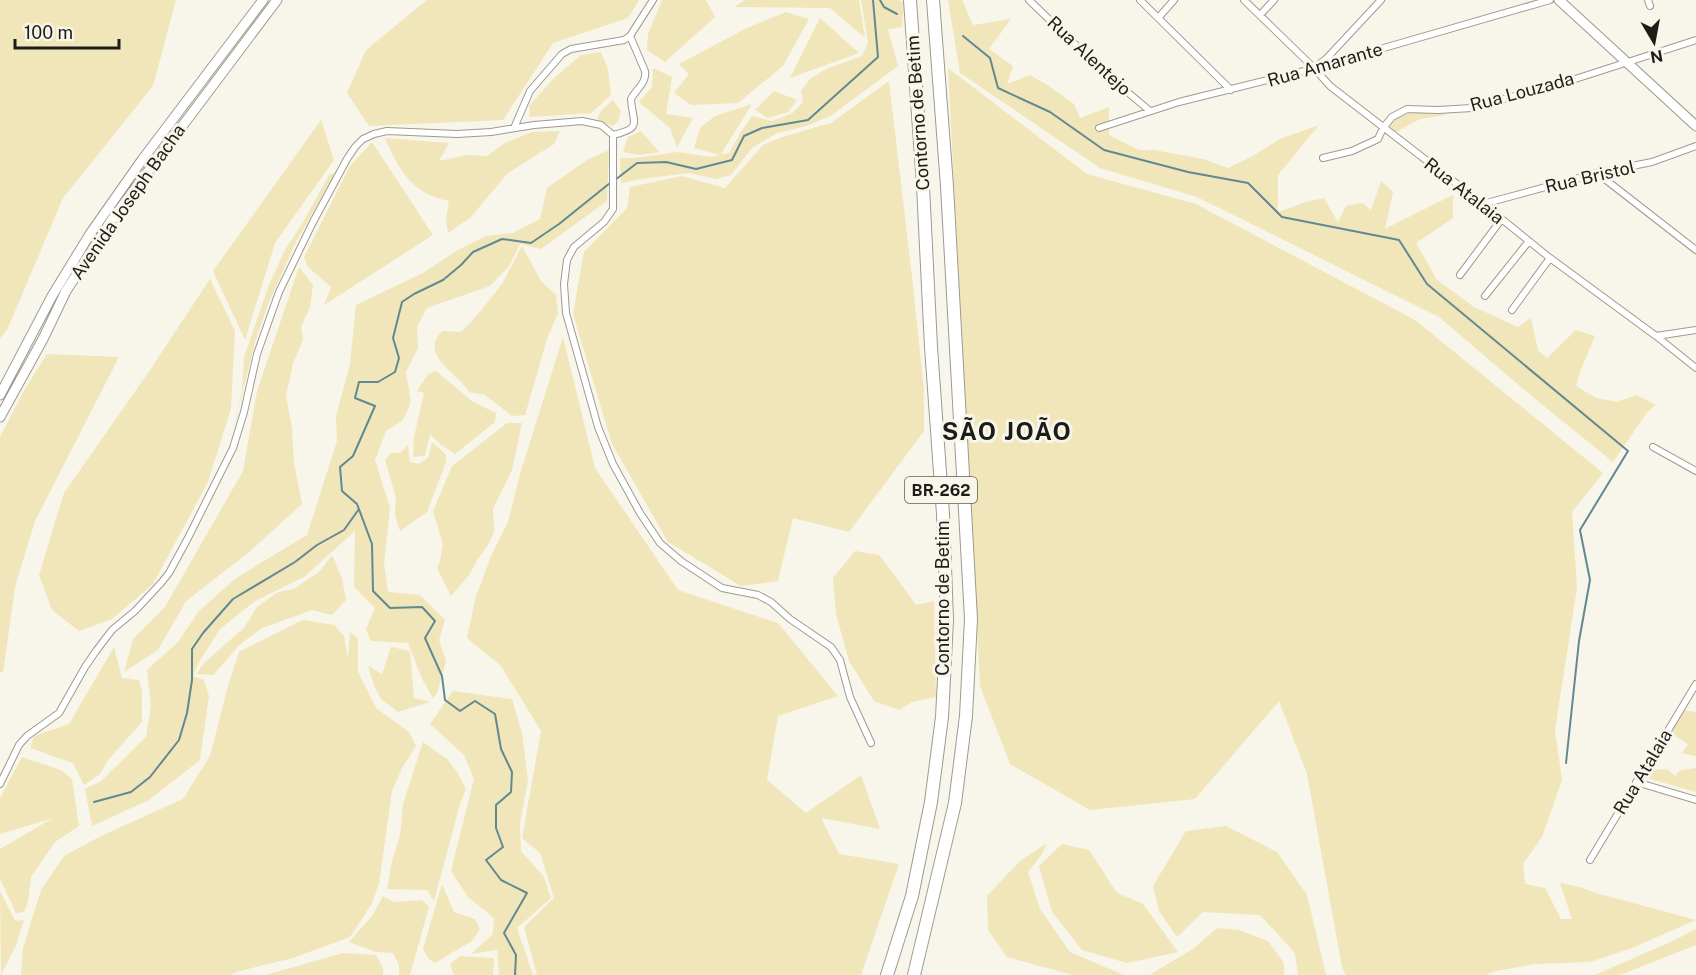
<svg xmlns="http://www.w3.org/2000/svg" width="1696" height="975" viewBox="0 0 1696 975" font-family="'Public Sans',sans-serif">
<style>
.green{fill:#f0e6b9}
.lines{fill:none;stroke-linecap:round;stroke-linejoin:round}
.stream{stroke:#618992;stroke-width:2}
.street-casing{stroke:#9d9a90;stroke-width:8}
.secondary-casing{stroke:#9d9a90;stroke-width:11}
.highway-casing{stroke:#9d9a90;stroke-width:14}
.street{stroke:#fff;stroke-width:6}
.secondary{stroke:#fff;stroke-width:9}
.highway{stroke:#fff;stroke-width:12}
.labels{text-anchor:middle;stroke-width:6;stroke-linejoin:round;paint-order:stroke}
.shield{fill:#f8f5eb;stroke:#5f5d57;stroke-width:1.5}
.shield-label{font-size:16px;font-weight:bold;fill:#1d1c18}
.street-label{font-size:18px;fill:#1d1c18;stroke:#f8f5eb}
.district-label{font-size:24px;font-weight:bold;letter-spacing:1.5px;fill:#1d1c18;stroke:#f8f5eb}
</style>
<rect width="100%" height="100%" fill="#f8f5eb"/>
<path class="green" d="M0,0H176L153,86L63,198L7,330L0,338Z
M427,0H639L628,18L553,43L503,120L369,126L347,93L366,50Z
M662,0H706L715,17L665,62L647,50L648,34Z
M745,0H859L865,38L830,8L734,7Z
M861,0H898L904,3L902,27L888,29L898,66L832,115L807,126L777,133L752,148L731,175L716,179L689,173L648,178L621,183L620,158H635L677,152L711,157L720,155L694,148L700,128L715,116L752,104L721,154L729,153L741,132L752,116L772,121L793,113L803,102L801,91L810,79L826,69L862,56L868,43Z
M948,0H962L973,25L1011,19L989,49L1013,66L1007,84L1030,75L1049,86L1074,104L1080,118L1109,107V135L1139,150H1154L1203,159L1228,168L1253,156L1280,139L1319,125L1278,175V212L1306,202L1324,198L1338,222L1346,206L1363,203L1371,210L1381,181L1393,192L1385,229L1453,195V218L1416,243L1437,280L1474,307L1518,327L1531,318L1538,350L1547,358L1576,330L1595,336L1580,372L1576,386L1596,398L1617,402L1637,395L1656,405L1648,411L1613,462L1534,398L1439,317L1197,197L1100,168L960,73Z
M786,12L809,19L783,66L738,103L691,105L674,93L689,74L679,64L747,28Z
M820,18L859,53L790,78Z
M601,52L608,69L611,95L591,113L530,117L529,106L553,79L581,55Z
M653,68L672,77L666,114L693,118L677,147L670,128L639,102L652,87Z
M948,68L1087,174L1196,204L1415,320L1603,473L1572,512L1577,588L1555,730L1562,780L1542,837L1523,864L1525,884L1545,888L1561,919H1572L1560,883L1580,887L1596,893L1696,920L1632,948L1590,962L1534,964L1492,972L1486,975H1346L1342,967L1307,774L1279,701L1195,799L1090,810L1010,764L980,686Z
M889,81L912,277L924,390V431L849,532L793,518L778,581L741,586L668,542L612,444L573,314L584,252L627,208L630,187L682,176L725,188L763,145L782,137L831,123Z
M774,91L797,100L788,112L768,118L755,110Z
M613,100L621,111L618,122L612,126L597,119L601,111Z
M1419,111C1427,113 1439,111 1446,115L1420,119L1396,132L1389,126L1398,117Z
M321,120L334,160L275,243L245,340L213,271Z
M560,131L554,144L508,173L470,218L448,233L446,218L449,201C412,194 399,170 385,138L449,143L439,161L467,155L487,156L505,143L532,132Z
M641,131L659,152L640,155L623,152L628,137Z
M372,142L433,235L324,305L331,287L308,267L304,257L350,166Z
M609,150L607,201L541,249L520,244L509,266L490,286L427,308L417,327L418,348L406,372L411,402L403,420L386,431L375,460L390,508L384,563L388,592L420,595L445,620L439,640L446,661L437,693L433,698L422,679L408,643L371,641L366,629L375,608L354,587L355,531L304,577L255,601L220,629L199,662L193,676L204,680L209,696L200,760L149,800L92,826L85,789L101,781L146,737L151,706L147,670L178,642L199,611L236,578L307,535L337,441L336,416L350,364L356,305L423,273L458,250L486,236L513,233L540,219L547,188L587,160Z
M336,172L295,244L269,302L255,342L233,431L242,391L244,357L269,285L285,250L302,224L329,175Z
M522,246L541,281L556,295L558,313L547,339L525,415L512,416L485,395L469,392C459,373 418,356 442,331L461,332L479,313L502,284Z
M299,267L313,285L310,307L301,327L303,340L293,363L286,396L292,428L294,463L302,504L248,553L186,601L158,650L124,672L133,639L165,607L243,471L257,391Z
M210,279L235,331L231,409L208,482L153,584L112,619L79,631L52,610L39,575L64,493L148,373Z
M563,337L595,468L678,590L778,623L838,696L778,716L767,780L806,813L861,775L880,829L821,818L839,854L899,864L861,975H537L524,927L554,898L540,853L522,838L541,731L501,666L467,638L476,596L492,554L508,522L520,474Z
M47,354L119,357L35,521L15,587L3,673L0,672V437L25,389Z
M436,371L473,402L496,413L495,422L455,454L441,445L430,434L425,456L413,457L414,437L424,393L417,391L428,374Z
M507,423H522L512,470L493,509L494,532L488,545L477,560L470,574L451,596L437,568L440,561L443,544L433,511L452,466Z
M432,442L446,455V462L427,512L400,531L395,515L396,497L385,460L391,453H400L408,445L410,462L418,464L428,458Z
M855,551L879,555L893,573L916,605L934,601L936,697L912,702L899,710L874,701L849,661L836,614L833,578Z
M332,555L342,578L346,600L332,615L312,610L262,628L239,645L226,661L213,675L196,674L205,662L244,628L257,607L278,592L294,589L320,571Z
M303,620L334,625L344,636L348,659L350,632L358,638V672L376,708L409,732L416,746L402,768L392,791L379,884L371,905L350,937L293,958L236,972L230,975H21L23,948L41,890L64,856L101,836L183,799L210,756L228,686L239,652Z
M114,647L122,678L139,680L142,691V722L108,760L100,774L84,785L73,763L30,748L34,736L69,724Z
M391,647L410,651L414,698L430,702L398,712L381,699L374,685L368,666L382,674Z
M453,691L512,699L522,733L528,781L520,823L521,851L544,877L551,898L517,928L533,975H499L497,950L471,954L493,934L494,918L468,897L451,871L474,779L464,755L430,724Z
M1682,710L1696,712V756L1682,753L1688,744L1669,732Z
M423,742L447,759L457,772L466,789L460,804L434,901L427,890L387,889L392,861L400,835L403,804Z
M22,757L61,770L72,779L79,826L55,842L31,877L28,902L24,912L16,913L0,879V849L53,818L0,834V798Z
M1696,768V792L1647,778L1649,770L1667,769L1675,776L1681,770Z
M1226,826L1277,852L1307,895L1326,975H1298L1295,953L1260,915L1203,912L1177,937L1159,911L1153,886L1186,831Z
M1047,843L1042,854L1028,872L1040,909L1070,952L1124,975H1073L1007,957L988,930L987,896L1020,861Z
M1062,844L1089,850L1117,893L1143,904L1178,952L1127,963L1082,950L1052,912L1039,866Z
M442,884L454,912L475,919L480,929L472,941L435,963L429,959L423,949Z
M0,891L15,921L24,920L16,945L1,975Z
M383,896L394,902L422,900L429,907L410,975H399V965L393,953L376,952L349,942L372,916Z
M1217,928L1239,930L1268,941L1284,963V975H1152L1151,974L1193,949Z
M1696,929V945L1620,975H1595L1673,941Z
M343,953L376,955L383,968V975H266Z
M460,956L494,958L493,975H454L450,964Z"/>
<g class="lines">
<path class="stream" d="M880,0L884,7L897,14
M963,36L990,58L998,88L1050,112L1104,150L1188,172L1248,183L1282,217L1399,240L1427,284L1628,451L1580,530L1590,580L1579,641L1566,763
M615,180L637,163L666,162L696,169L732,160L744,136L762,128L808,120L878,57L873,0
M94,802L131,792L150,777L179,740L187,713L192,680V649L203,633L233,599L295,562L317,545L344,530L359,509
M515,975L516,955L504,933L527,893L501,880L486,860L503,847L496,828V805L511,792L512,772L501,749L495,714L475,701L460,711L445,700L442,676L425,638L435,621L422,607L390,608L373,591L372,544L357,504L342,491L340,467L353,456L375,406L355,398L359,382H378L395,372L399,358L393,338L402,302L414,294L443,280L461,265L473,252L502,239L531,243L559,224L610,183"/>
<defs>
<path id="street" d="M1029,0L1107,75L1150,111
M1140,0L1231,90
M1244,0L1314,68L1330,86L1483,204L1550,258L1656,336L1696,368
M1648,0L1650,6
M1260,15L1274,0
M1159,17L1174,0
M1319,64L1326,59L1381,0
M514,128L530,91L562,54L571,49L624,40L630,36L653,0
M1099,128L1179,102L1304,71L1550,0
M613,135C644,128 632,122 631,99C636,89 647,83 645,71L630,36
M1323,158L1352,151L1378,139L1383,128L1392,117L1407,109L1438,110L1472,108L1569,81L1696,40
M1597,173L1696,250
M1483,204L1597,173L1652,162L1696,146
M1460,275L1501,220
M1485,296L1529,241
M1512,310L1550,258
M1656,336L1696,330
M1653,447L1696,471
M1636,782L1696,800
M0,784L19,745L27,736L59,713L85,667L96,651L112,630L135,611L161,583L169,573L188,538L233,448L244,412L257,354L279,292L313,222L347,159L355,147L363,139L374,134L387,131L457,134L491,132L534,125L582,121L601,125L613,135V209L604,222L574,247L567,260L564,284L566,313L598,427L613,464L640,513L660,543L681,561L722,588L758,595L771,602L790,619L831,647L840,660L850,697L871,743
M1590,860L1696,684"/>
<path id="secondary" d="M1559,0L1696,126
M0,395L52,296L90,234L142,160L263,0
M0,417L43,339L66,291L111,221L277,0"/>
<path id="highway" d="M887,975L912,896L931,802L942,717L947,620L943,514L931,347L923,186L910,0
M914,975L955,803L966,716L971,619L947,186L933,0"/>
</defs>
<use href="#street" class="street-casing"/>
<use href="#secondary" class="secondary-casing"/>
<use href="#highway" class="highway-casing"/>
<use href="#street" class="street"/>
<use href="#secondary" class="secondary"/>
<use href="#highway" class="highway"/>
</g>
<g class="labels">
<rect class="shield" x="905" y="477" width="72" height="26" rx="4.5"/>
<g class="shield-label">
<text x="941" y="496">BR-262</text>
</g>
<g class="street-label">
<text transform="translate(1089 56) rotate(43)" y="6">Rua Alentejo</text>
<text transform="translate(1325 65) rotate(-16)" y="6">Rua Amarante</text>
<text transform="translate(1522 92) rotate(-15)" y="6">Rua Louzada</text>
<text transform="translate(918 113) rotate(-94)" y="6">Contorno de Betim</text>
<text transform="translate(1590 177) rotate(-13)" y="6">Rua Bristol</text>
<text transform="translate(1464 191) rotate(38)" y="6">Rua Atalaia</text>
<text transform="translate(128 202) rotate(-55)" y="6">Avenida Joseph Bacha</text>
<text transform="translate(943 598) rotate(-90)" y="6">Contorno de Betim</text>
<text transform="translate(1643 772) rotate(-59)" y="6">Rua Atalaia</text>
</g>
<g class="district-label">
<text x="1007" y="440">SÃO JOÃO</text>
</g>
</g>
<g transform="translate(1654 42) rotate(170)" stroke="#f8f5eb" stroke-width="4.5" paint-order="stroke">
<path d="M0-4.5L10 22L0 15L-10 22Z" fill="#1d1c18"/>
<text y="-9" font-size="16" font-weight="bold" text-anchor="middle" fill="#1d1c18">N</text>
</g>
<path d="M15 39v9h104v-9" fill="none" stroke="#1d1c18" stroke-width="3"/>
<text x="24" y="39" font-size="18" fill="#1d1c18" stroke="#f8f5eb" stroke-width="4.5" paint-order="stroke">100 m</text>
</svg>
